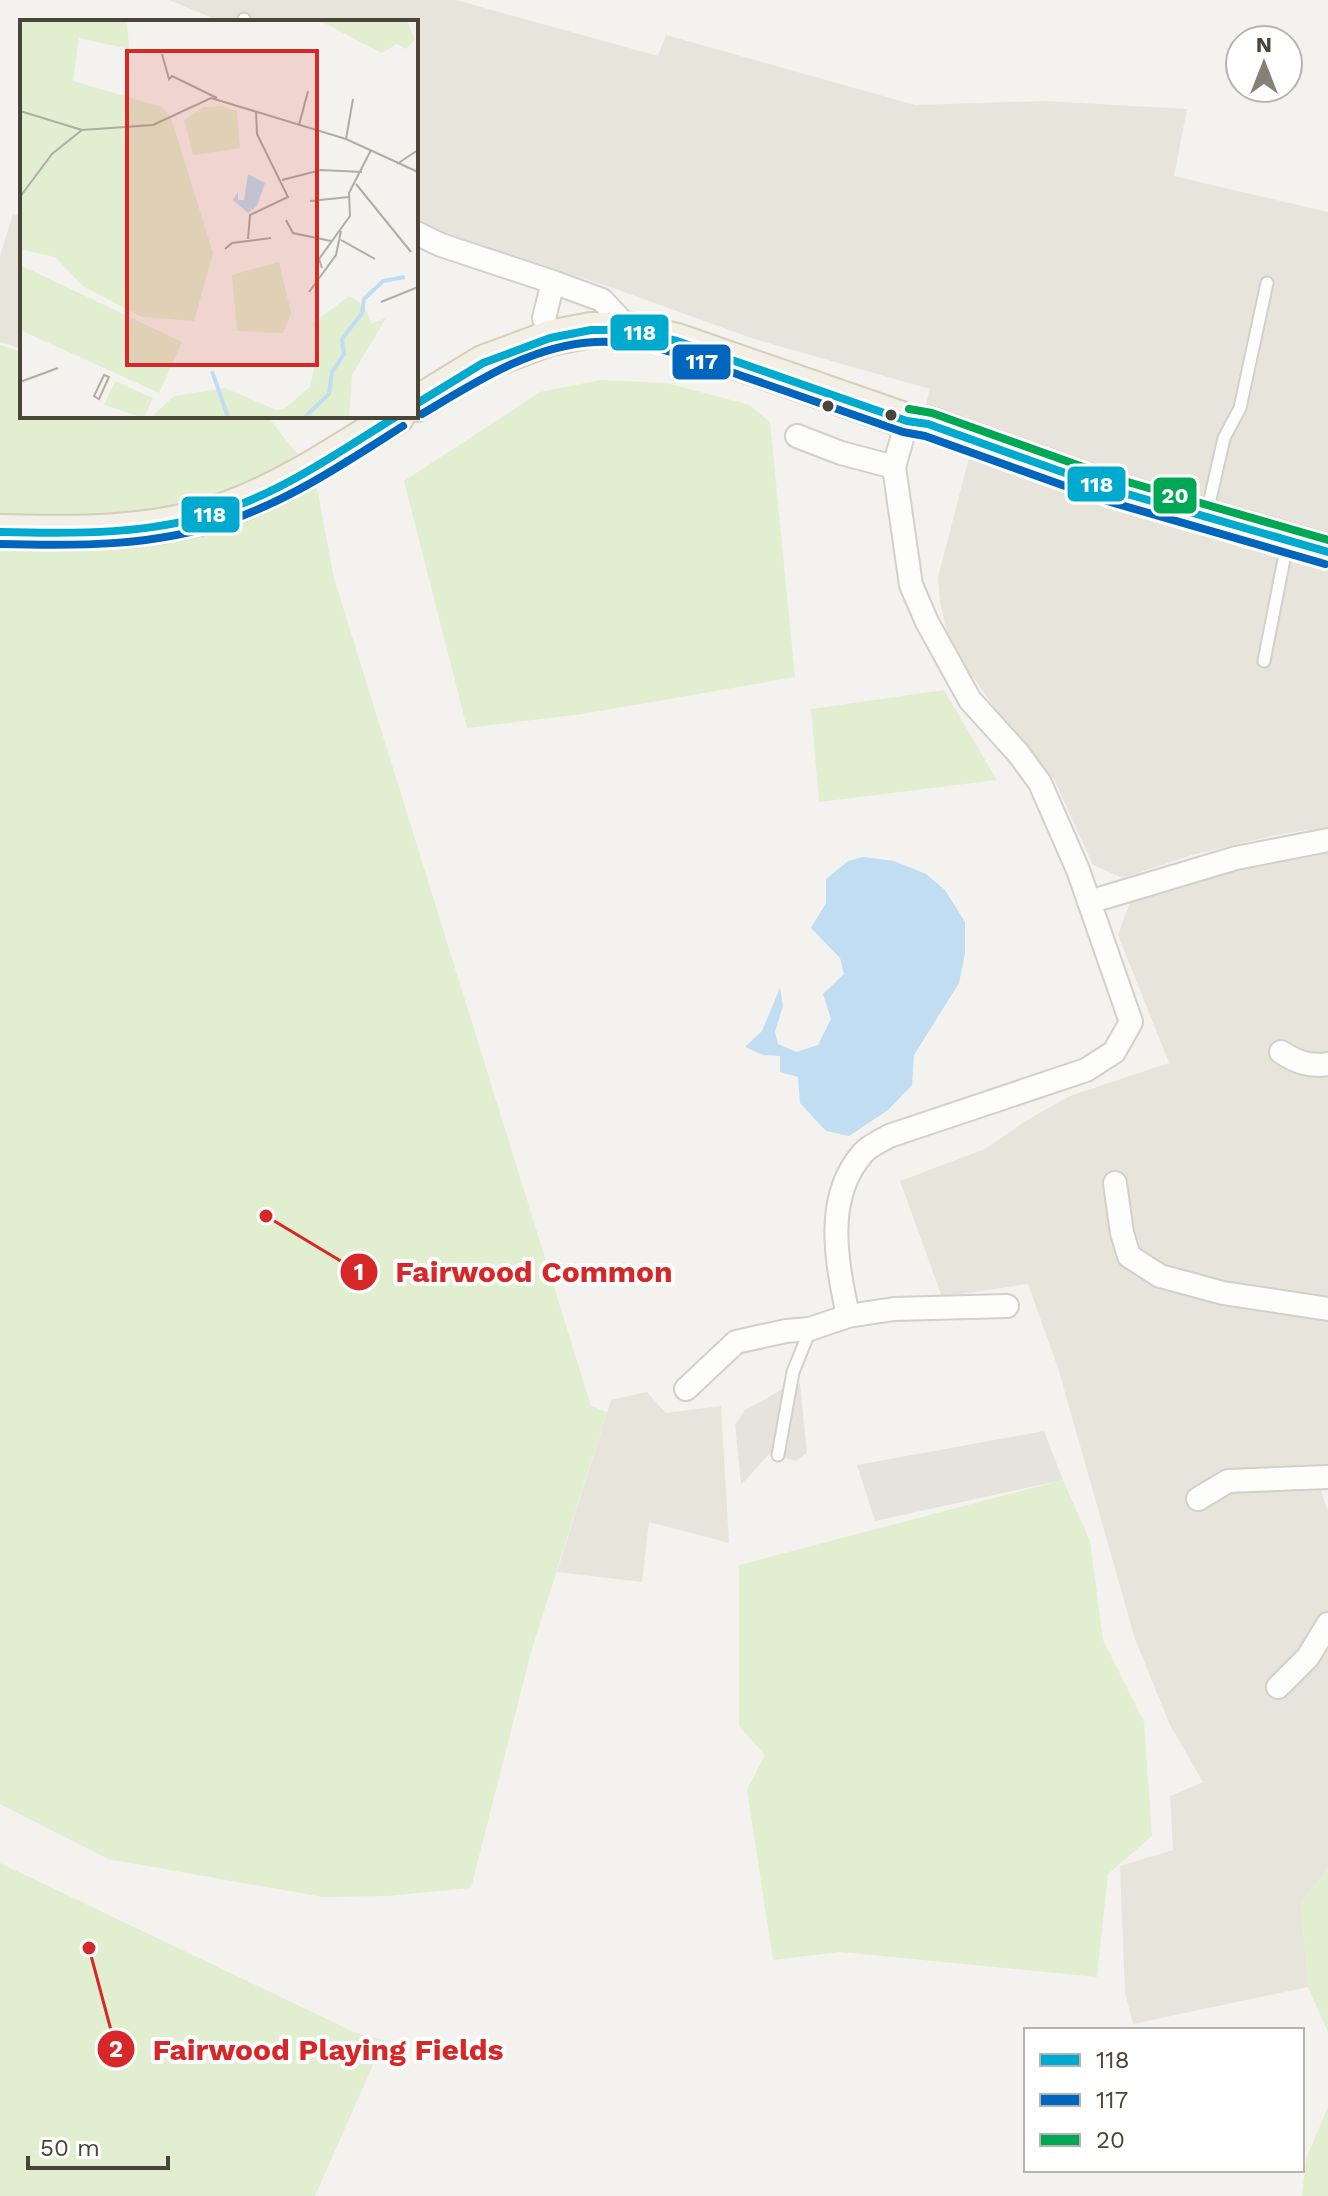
<svg xmlns="http://www.w3.org/2000/svg" width="1328" height="2196" viewBox="0 0 1328 2196" font-family="'Work Sans',sans-serif">
<style>
.residential{fill:#e7e4dc}
.green{fill:#e1eecf}
.parking{fill:#e6e3df}
.water{fill:#c0ddf1}
.lines{fill:none;stroke-linecap:round;stroke-linejoin:round}
.lane-casing{stroke:#d2d0cb;stroke-width:15}
.street-casing{stroke:#d2d0cb;stroke-width:26}
.primary-casing{stroke:#d6cebb;stroke-width:38}
.lane{stroke:#fdfdfc;stroke-width:11}
.street{stroke:#fdfdfc;stroke-width:22}
.primary{stroke:#f2efe6;stroke-width:34}
.bus-1-casing{stroke:#fff;stroke-width:14}
.bus-2-casing{stroke:#fff;stroke-width:14}
.bus-3-casing{stroke:#fff;stroke-width:14}
.bus-1{stroke:#00a9ce;stroke-width:8}
.bus-2{stroke:#0065bd;stroke-width:8}
.bus-3{stroke:#00a754;stroke-width:8}
.bus-dot{fill:#4b4439;stroke:#fff;stroke-width:3}
.inset-river{fill:none;stroke:#c0ddf1;stroke-width:4}
.inset-road{fill:none;stroke:#b0aca6;stroke-width:2}
.view{fill:#d62828;fill-opacity:0.15;stroke:#d62828;stroke-width:4}
.inset-edge{fill:none;stroke:#4b4439;stroke-width:4}
.leader{fill:none;stroke:#d62828;stroke-width:3}
.callout-dot{fill:#d62828;stroke:#fff;stroke-width:3}
.mark-label{font-size:24px;text-anchor:middle;font-weight:bold;fill:#fff}
.callout-label{font-size:30px;text-anchor:middle;font-weight:bold;fill:#d62828;stroke:#fff;stroke-width:8;stroke-linejoin:round;paint-order:stroke}
.line-badge{stroke:#fff;stroke-width:3}
.badge-label{font-size:22px;text-anchor:middle;font-weight:bold;fill:#fff}
</style>
<rect width="100%" height="100%" fill="#f4f2ee"/>
<path class="residential" d="M169,0H456L658,56L666,35L915,105L1046,101L1187,109L1174,176L1328,212V537L1100,470L923,414L930,389L754,339L613,288L416,223V22H222Z
M13,214L22,217V349L0,342V256Z
M969,458L1328,571V827L1276,835L1192,855L1123,878L1093,865L1054,779L1011,732L949,642L940,602L938,577Z
M1328,853V1464L1321,1492L1328,1511V1868L1301,1903L1308,1987L1133,2024L1125,1993L1120,1866L1173,1850L1170,1796L1203,1782L1170,1725L1135,1639L1058,1368L1028,1284L942,1297L900,1181L985,1149L1027,1120L1070,1096L1169,1063L1118,935L1130,902L1241,869Z
M647,1392L666,1413L721,1406L729,1543L649,1522L642,1582L557,1572L611,1400Z"/>
<path class="green" d="M0,345L22,352V416H267L310,470L318,493L334,578L591,1406L607,1412L531,1652L471,1888L387,1896L323,1897L108,1859L0,1804Z
M601,380L666,383L750,405L770,422L795,677L583,714L467,728L404,481L540,392Z
M944,690L997,780L819,802L811,709Z
M1063,1480L1090,1541L1103,1640L1144,1722L1152,1836L1108,1874L1097,1977L840,1952L773,1960L747,1790L765,1755L739,1726V1565Z
M0,1863L354,2032L384,2040L315,2196H0Z
M1328,1868V2032L1308,1987L1301,1903Z
M1328,2107V2196H1302L1306,2159Z"/>
<path class="parking" d="M800,1384L807,1453L796,1461L770,1453L741,1485L735,1425L745,1410L786,1387Z
M1044,1431L1063,1480L875,1521L857,1465Z"/>
<path class="water" d="M863,857L894,861L926,874L945,890L965,922V953L959,983L914,1055L912,1085L888,1110L849,1136L826,1131L800,1103L798,1077L780,1072V1056L763,1055L745,1047L762,1031L780,988L783,1006L775,1032L778,1044L796,1052L818,1045L831,1019L823,994L844,974L840,958L811,928L826,903V879L848,861Z"/>
<g class="lines">
<defs>
<path id="lane" d="M244,19V22
M1207,513L1224,438L1240,408L1267,283
M1264,661L1287,544
M778,1455L793,1372L810,1330"/>
<path id="street" d="M416,233L441,245L553,282L602,300L630,330
M550,338L544,318L553,282
M797,436L841,453L894,467
M1089,902L1236,858L1328,840
M1281,1052C1296,1062 1310,1067 1328,1064
M1115,1183L1122,1233L1129,1256L1160,1276L1223,1293L1328,1309
M848,1316C837,1263 823,1198 863,1153C869,1146 881,1141 889,1136L1086,1070L1114,1052L1131,1022L1078,870L1040,783L1018,753L970,700L927,622L911,585L894,467L907,421
M686,1389L736,1342L786,1331L810,1329L848,1316L894,1309L1007,1306
M1198,1499L1228,1481L1328,1477
M1278,1687L1308,1657L1328,1624"/>
<path id="primary" d="M416,404L483,363L550,338L591,330H630L677,341L907,421L928,424L1110,489L1328,552
M0,532C74,534 154,535 225,510C287,488 342,450 397,416"/>
</defs>
<use href="#lane" class="lane-casing"/>
<use href="#street" class="street-casing"/>
<use href="#primary" class="primary-casing"/>
<use href="#lane" class="lane"/>
<use href="#street" class="street"/>
<use href="#primary" class="primary"/>
<defs>
<path id="bus-1" d="M416,404L483,363L550,338L591,330H630L677,341L907,421L928,424L1110,489L1328,552
M0,532C75,534 153,535 225,510C287,489 342,450 397,416"/>
<path id="bus-2" d="M422,414C474,383 532,345 595,342C648,339 698,361 748,378C799,396 851,414 903,432L925,436L1107,501L1325,564
M0,544C77,546 157,547 231,520C293,498 348,461 403,426"/>
<path id="bus-3" d="M909,409L932,413L1114,478L1328,540"/>
</defs>
<use href="#bus-1" class="bus-1-casing"/>
<use href="#bus-2" class="bus-2-casing"/>
<use href="#bus-3" class="bus-3-casing"/>
<use href="#bus-1" class="bus-1"/>
<use href="#bus-2" class="bus-2"/>
<use href="#bus-3" class="bus-3"/>
</g>
<g class="bus-dot">
<circle cx="828" cy="406" r="7"/>
<circle cx="891" cy="415" r="7"/>
</g>
<g transform="translate(20 20)">
<rect width="398" height="398" fill="#f4f2ee"/>
<path d="M0,0H107L109,29L59,18L53,61L142,87L151,98L193,233L174,301L122,297L64,267L35,237L0,229ZM298,0H387L395,20L386,29L377,24L362,33ZM202,86L217,91L220,128L173,135L164,100L184,87ZM259,242L271,293L263,313L217,311L212,255ZM0,245L162,322L139,373L0,310ZM329,276L344,285L351,304L366,298L332,355L329,398H130L154,376L205,368L256,390L264,389L290,367L299,327L293,303ZM95,361L133,378L124,398L84,385Z" fill="#e1eecf"/>
<path d="M228,154L245,163L237,186L228,193L213,180L218,172V180H224Z" fill="#c0ddf1"/>
<path class="inset-river" d="M192,351L208,397M284,398L309,374L312,352L324,334L322,319L342,293L344,279L363,261L385,257"/>
<path class="inset-road" d="M142,34L149,59L152,56L197,78M0,91L62,110M279,105L288,71M326,119L333,79M377,144L398,130M262,160L301,150L342,152M336,164L391,232M0,177L32,134L62,110L133,105L191,78L326,119L398,152M290,181L329,177M266,200L273,213L311,221M228,219L230,195L268,177L237,114L236,91M321,220L355,239M205,229L212,223L251,218M302,248L299,239L330,196L329,173L351,130M289,272L316,235L321,211M361,282L398,267M84,355L89,357L79,379L74,376ZM0,362L38,348"/>
<path class="view" d="M107,31H297V345H107Z"/>
<rect width="398" height="398" class="inset-edge"/>
</g>
<path class="leader" d="M266 1216L359 1272M89 1948L116 2049"/>
<g class="callout-dot">
<circle cx="266" cy="1216" r="8"/>
<circle cx="89" cy="1948" r="8"/>
<circle cx="359" cy="1272" r="20"/>
<circle cx="116" cy="2049" r="20"/>
</g>
<g class="mark-label">
<text x="359" y="1280">1</text>
<text x="116" y="2057">2</text>
</g>
<g class="callout-label">
<text x="534" y="1282">Fairwood Common</text>
<text x="328" y="2060">Fairwood Playing Fields</text>
</g>
<g class="line-badge">
<rect x="609" y="313" width="61" height="39" rx="8" fill="#00a9ce"/>
<rect x="671" y="343" width="61" height="38" rx="8" fill="#0065bd"/>
<rect x="1066" y="465" width="61" height="38" rx="8" fill="#00a9ce"/>
<rect x="1152" y="476" width="46" height="39" rx="8" fill="#00a754"/>
<rect x="180" y="495" width="61" height="39" rx="8" fill="#00a9ce"/>
</g>
<g class="badge-label">
<text x="640" y="340">118</text>
<text x="702" y="369">117</text>
<text x="1097" y="492">118</text>
<text x="1175" y="503">20</text>
<text x="210" y="522">118</text>
</g>
<rect x="1024" y="2028" width="280" height="144" fill="#ffffff" stroke="#b7b4b0" stroke-width="2"/>
<rect x="1040" y="2054" width="40" height="12" fill="#00a9ce" stroke="#b7b4b0" stroke-width="2"/>
<text x="1096" y="2068" font-size="24" fill="#4b4439">118</text>
<rect x="1040" y="2094" width="40" height="12" fill="#0065bd" stroke="#b7b4b0" stroke-width="2"/>
<text x="1096" y="2108" font-size="24" fill="#4b4439">117</text>
<rect x="1040" y="2134" width="40" height="12" fill="#00a754" stroke="#b7b4b0" stroke-width="2"/>
<text x="1096" y="2148" font-size="24" fill="#4b4439">20</text>
<g transform="translate(1264 64)"><circle r="38" fill="#ffffff" stroke="#b7b4b0" stroke-width="2"/>
<path d="M0-6L14 30L0 20L-14 30Z" fill="#868178"/>
<text y="-12" font-size="22" font-weight="bold" text-anchor="middle" fill="#4b4439">N</text>
</g>
<path d="M28 2156v12h140v-12" fill="none" stroke="#4b4439" stroke-width="4"/>
<text x="40" y="2156" font-size="24" fill="#4b4439" stroke="#ffffff" stroke-width="6" paint-order="stroke">50 m</text>
</svg>
